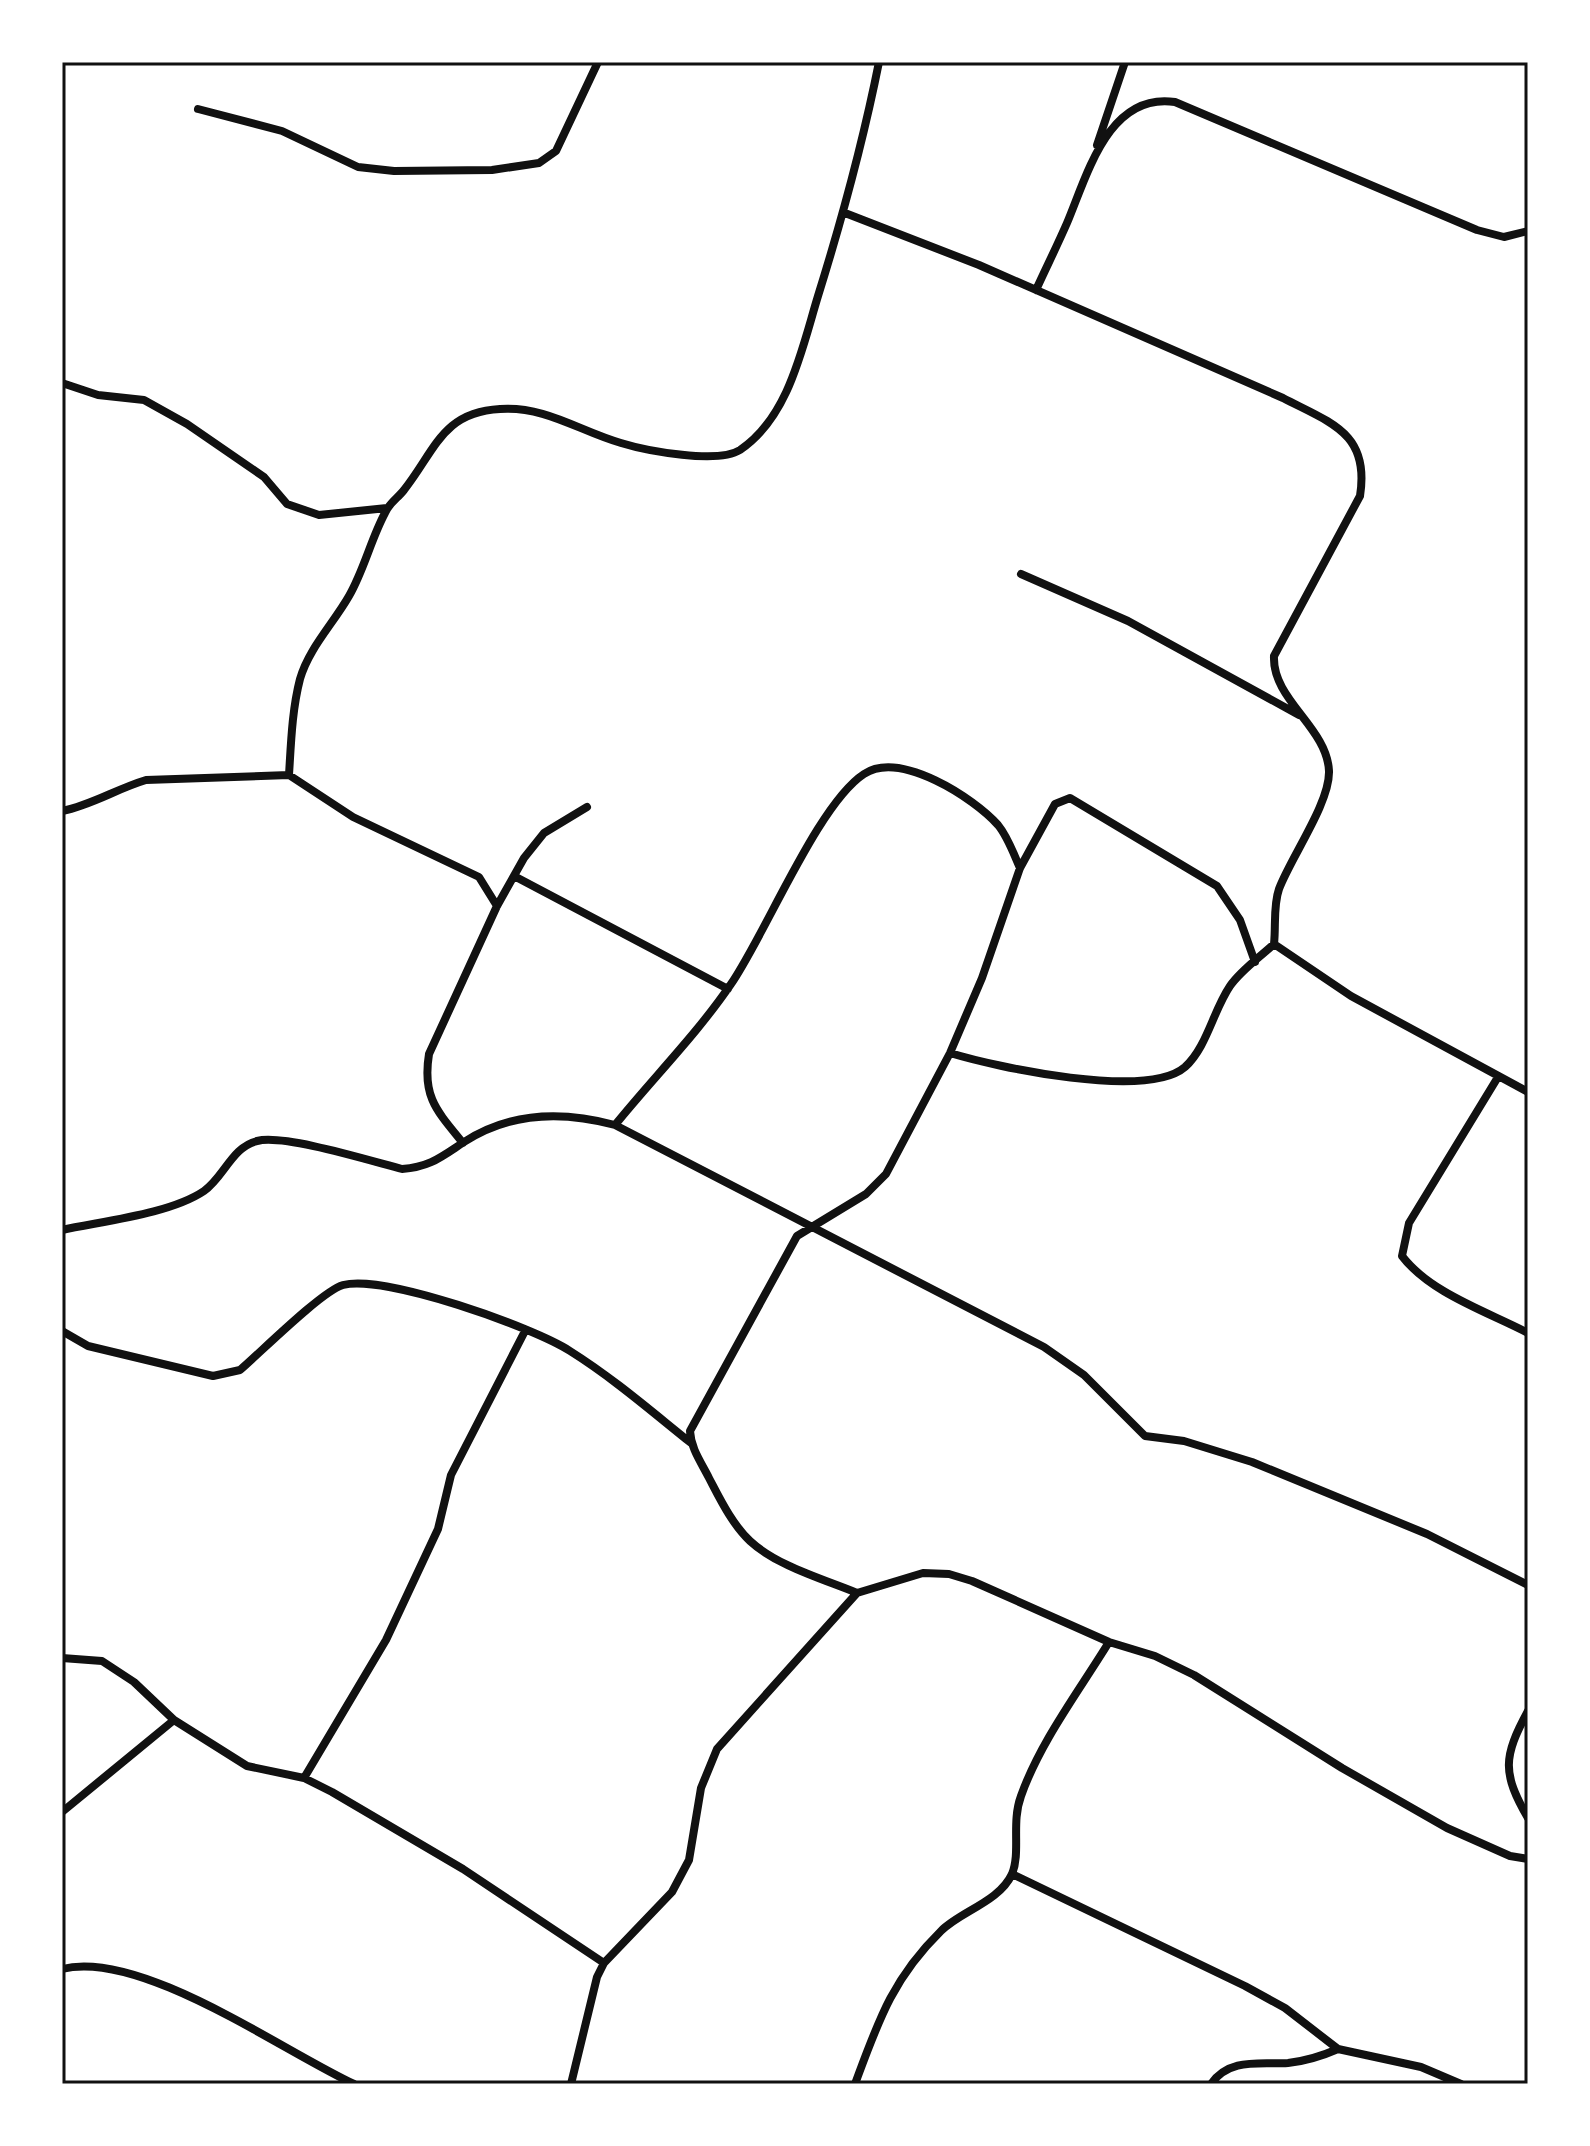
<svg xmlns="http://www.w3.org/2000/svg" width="1590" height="2146" viewBox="0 0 1590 2146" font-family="'Roboto Condensed',sans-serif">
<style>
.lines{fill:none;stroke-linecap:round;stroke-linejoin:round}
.minor{stroke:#111;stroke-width:8}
.neatline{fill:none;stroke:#111;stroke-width:3}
</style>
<rect width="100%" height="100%" fill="#fff"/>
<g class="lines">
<path class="minor" d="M198,109L282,131L358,167L394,171L492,170L539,163L556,151L598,62
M1097,145L1125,62
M845,213L979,265L1283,398C1331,423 1370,433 1360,496L1274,656C1272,700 1327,727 1329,771C1330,803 1291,857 1279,889C1273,906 1276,926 1274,944C1260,957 1241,970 1230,986C1213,1011 1207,1047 1185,1067C1147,1100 996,1067 950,1053
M1036,290C1046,268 1057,246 1067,223C1087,176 1108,92 1175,102L1477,230L1504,237L1528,231
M62,383L98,395L144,400L187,424L264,477L287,504L319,515L387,508
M1021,574L1128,621L1299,715
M289,775C291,743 292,710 300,679C309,648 333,624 349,596C364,570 371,539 385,513C389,503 398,498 404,490C435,451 442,412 500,409C546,406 579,431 621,443C647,451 718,464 740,450C789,417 802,348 818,296C842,219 863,142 879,62
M62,811C92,805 116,789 146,780L289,775L353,817L479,877L497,906
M514,876L728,989
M1274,944L1351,996L1528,1092
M1498,1077L1409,1223L1402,1256C1430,1293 1488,1312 1528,1333
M615,1125L1044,1347L1084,1375L1145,1436L1184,1441L1252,1462L1427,1534L1528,1585
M463,1143C437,1111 422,1097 429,1054L497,906L524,858L544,833L587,807
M62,1230C103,1221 170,1214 204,1191C224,1177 232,1147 257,1141C284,1134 371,1161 402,1169C430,1167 441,1157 464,1142C510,1112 563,1111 615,1125C653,1078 697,1034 731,984C766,933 818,804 864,774C900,750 974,798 998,825C1008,837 1014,855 1020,868
M62,1331L88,1346L213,1376L240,1370C261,1352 322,1291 343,1285C384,1274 533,1327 570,1351C613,1378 651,1411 691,1443
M857,1593C823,1579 777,1566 750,1541C732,1524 720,1499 709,1478C701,1462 691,1449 690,1431L797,1236L866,1194L886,1174L950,1053L982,978L1020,868L1055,804L1070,798L1217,886L1240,920L1255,962
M62,1658L102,1661L134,1682L174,1720L247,1766L304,1778L332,1792L463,1869L604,1963
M1528,1711C1503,1757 1502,1773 1528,1818
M304,1778L386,1640L438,1529L451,1475L525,1331
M62,1812L174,1720
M1012,1874L1245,1986L1285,2008L1338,2049L1421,2067L1461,2084
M62,1969C140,1949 281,2050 354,2084
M571,2084L597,1977L604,1963L672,1892L689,1860L701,1788L717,1749L857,1593L923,1573L949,1574L972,1581L1109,1642L1155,1656L1194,1675L1342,1768L1447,1828L1510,1856L1528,1859
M855,2084C878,2022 892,1979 941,1931C961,1911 999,1902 1012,1874C1021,1852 1011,1823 1021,1796C1040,1742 1079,1691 1109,1642
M1211,2084C1230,2057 1261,2065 1288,2063C1306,2061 1322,2056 1338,2049"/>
</g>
<rect width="1590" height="2146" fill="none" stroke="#ffffff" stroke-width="128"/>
<rect x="64" y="64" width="1462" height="2018" class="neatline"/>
</svg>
